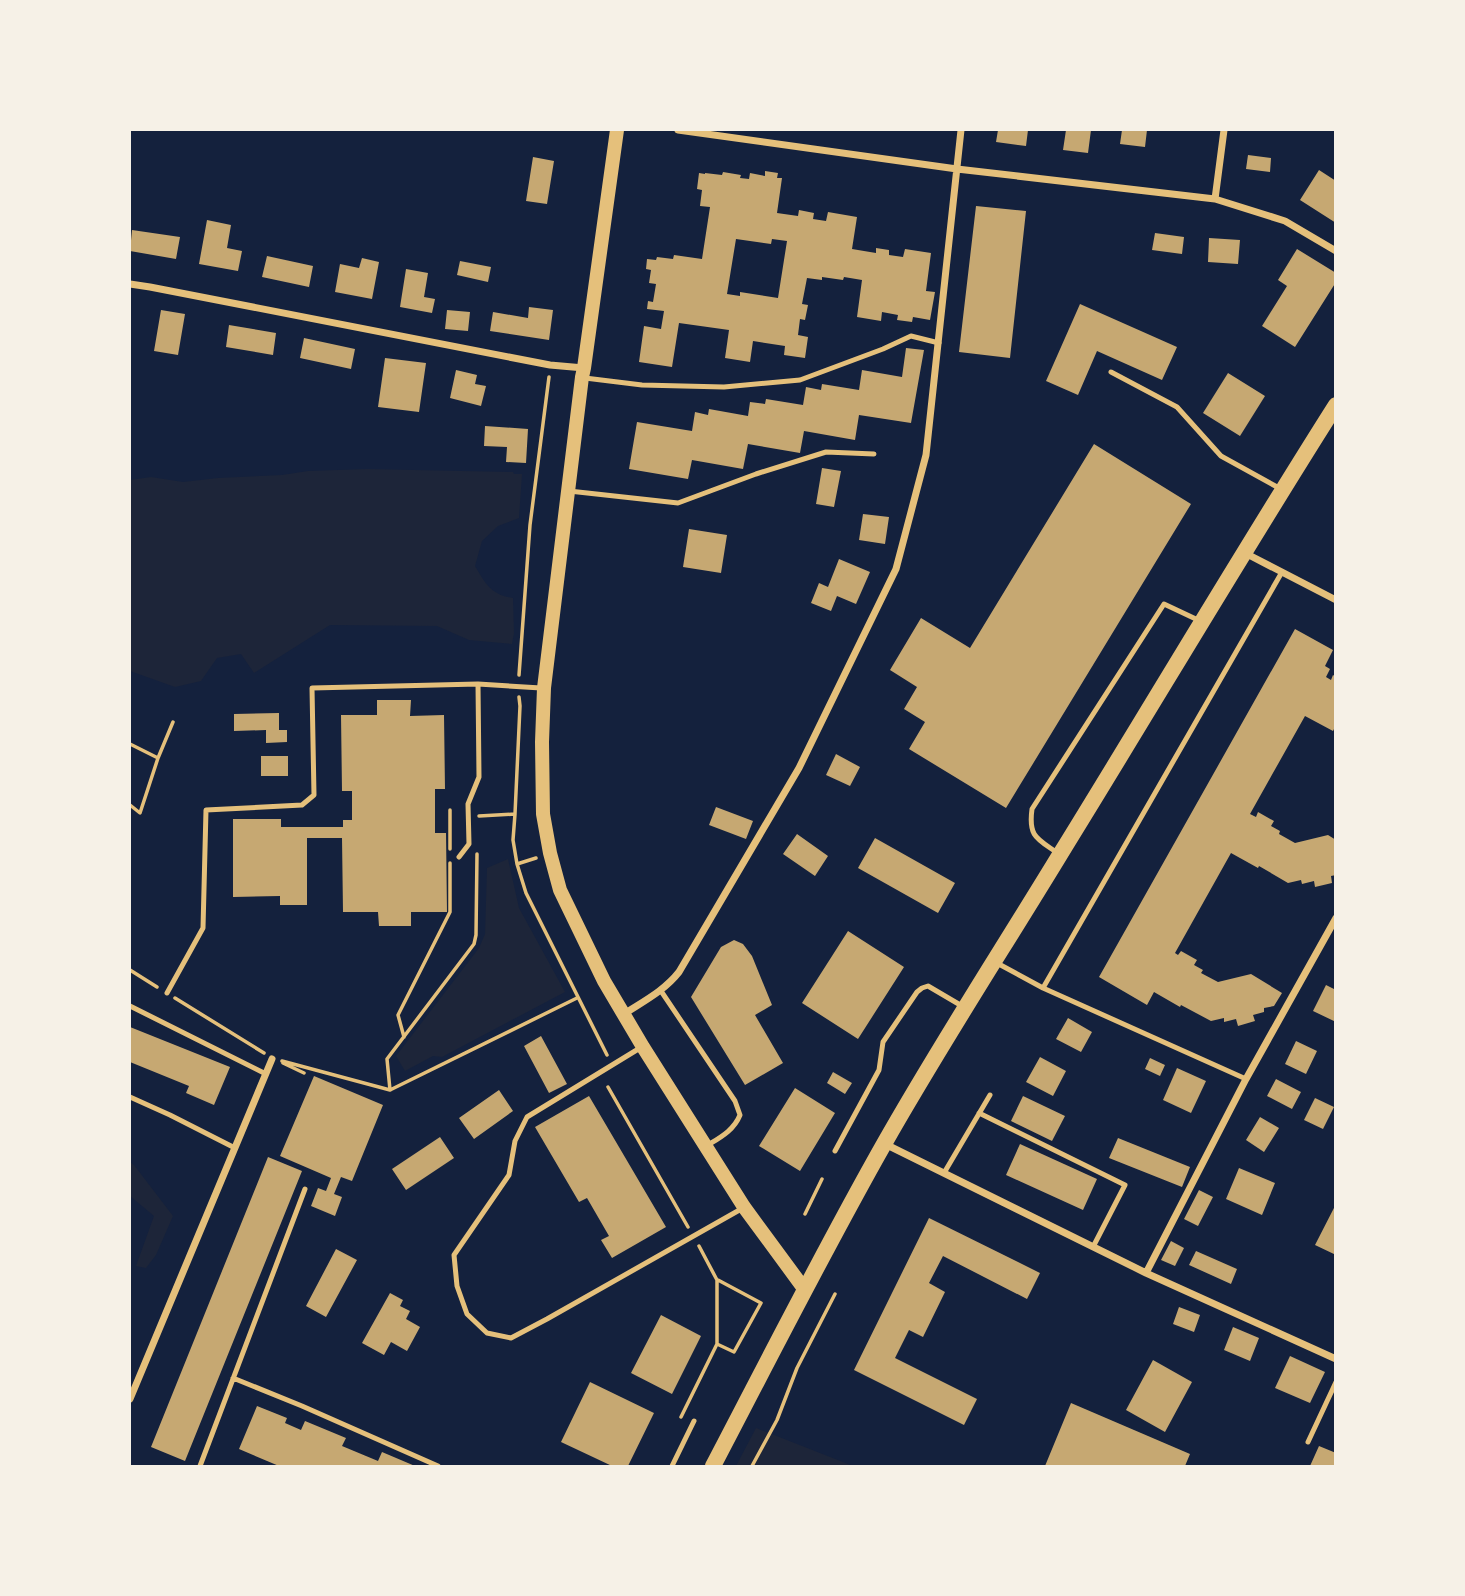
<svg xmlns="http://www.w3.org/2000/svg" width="1465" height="1596" viewBox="0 0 1465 1596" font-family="Barlow,sans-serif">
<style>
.green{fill:#1d2539}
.building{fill:#c6a872;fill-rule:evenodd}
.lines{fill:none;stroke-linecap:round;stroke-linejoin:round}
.path{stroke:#e5c07b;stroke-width:3.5}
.service{stroke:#e5c07b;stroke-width:5}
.minor{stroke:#e5c07b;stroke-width:7}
.secondary{stroke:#e5c07b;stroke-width:14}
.primary{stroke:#e5c07b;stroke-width:16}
</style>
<rect width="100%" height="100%" fill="#14213d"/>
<path class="green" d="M367,469L513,472L514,474H522L519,518L498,526L482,541L475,566C485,583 491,595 513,598L514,633L512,644L469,640L437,626L330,625L254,673L241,654L217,658L201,681L175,687L130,671V480L151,477L183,482L218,478L282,475L308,471Z
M508,859L519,908L565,992L442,1057L433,1056L405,1071L396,1056L479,948L485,934L487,868Z
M130,1162L134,1165L173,1216L156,1255L146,1268L136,1266L154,1216L130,1196Z
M756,1428L853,1466H736Z"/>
<path class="building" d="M998,130H1028L1026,146L996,142Z
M1066,130H1091L1088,153L1063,150Z
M1122,130H1147L1145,147L1120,144Z
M1248,155L1271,158L1270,172L1246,169Z
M533,157L554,161L547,204L526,201Z
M1319,170L1336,181V223L1300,200Z
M765,171L778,173L777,178H782L777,213L798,216L799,210L814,213L813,219L826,221L828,212L857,217L852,249L876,253V248L889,250V255L903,257L905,249L931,253L926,291L935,292L930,320L913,317L912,322L897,320L898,315L882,312L881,321L857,317L862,280L844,277L843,280L822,277V280L807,278L802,304L808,305L805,320L800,319L798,335L808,337L805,358L784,355L785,346L753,341L750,362L725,358L729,330L679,323L672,367L639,362L644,326L661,329L664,311L647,309L648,301L653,302L656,284L649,283L651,270L646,269L647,259L656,260L657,257L673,259L674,255L702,259L710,207L700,206L702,190L697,189L699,173L705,174V173L722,175L723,172L741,175L740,178L749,179L750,173L765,176ZM736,239L771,244L772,239L787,241L778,298L740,292V296L727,294Z
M976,206L1026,211L1010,358L959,352Z
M207,220L231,225L227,248L242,251L238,271L199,264Z
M132,230L180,237L176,259L130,251Z
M1155,233L1184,237L1182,254L1152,250Z
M1209,238L1240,240L1238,264L1208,262Z
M1297,249L1336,273V282L1295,347L1262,326L1287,286L1278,280Z
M267,256L313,266L309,287L262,277Z
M362,258L379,262L372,299L335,292L340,264L359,268Z
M460,261L491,267L488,282L457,275Z
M406,269L428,273L424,297L435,299L432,313L400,307Z
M1080,304L1177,347L1162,380L1097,351L1078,395L1046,381Z
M529,307L553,310L549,340L490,331L493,312L528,318Z
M161,310L185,314L178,355L154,351Z
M447,310L470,312L468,331L445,329Z
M229,325L276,333L273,355L226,347Z
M304,338L355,349L351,369L300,358Z
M906,348L924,350L911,423L859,415L855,440L804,431L800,453L748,444L743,469L692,460L688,479L629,469L637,422L692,431L695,412L708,415L709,409L748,416L750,402L765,404L766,399L803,405L806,387L821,390L822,384L859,390L862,370L902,377Z
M385,358L426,363L419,412L378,407Z
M456,370L477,375L475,384L486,386L481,406L450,398Z
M1228,373L1265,396L1240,436L1203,413Z
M485,426L528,429L526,463L506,462L507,447L484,446Z
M1094,444L1191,504L1006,808L909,749L925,722L904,709L917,687L890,670L921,618L970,648Z
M822,468L841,471L834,507L816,504Z
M863,514L889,517L885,544L859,540Z
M689,529L727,535L721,573L683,567Z
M839,559L870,572L856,604L837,596L831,611L811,603L819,583L828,587Z
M1295,629L1333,650L1325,666L1330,669L1326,677L1331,680L1333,675L1336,677V730L1334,729L1333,731L1305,716L1250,814L1256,817L1258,812L1274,821L1271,826L1280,831L1279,834L1295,843L1328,835L1336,840V875L1331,876L1332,883L1315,887L1314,881L1302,884L1301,880L1288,883L1259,866L1258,868L1231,853L1175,953L1178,955L1181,951L1197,960L1194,965L1203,970L1201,973L1218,982L1251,974L1282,993L1274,1006L1264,1008V1012L1253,1015L1255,1021L1238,1026L1236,1019L1224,1022V1018L1211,1021L1181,1005L1180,1007L1154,992L1147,1005L1099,977Z
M377,700H411L410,716L444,715L445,789H435V833H446L447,912H411V926H379L378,912H343L342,838H307V905H280V896L233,897V819H281V827H343V820H352V791H342L341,715H377Z
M279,713V730H287V742L266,743V730L234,731V714Z
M836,754L860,767L850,786L826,775Z
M261,756H288V776H261Z
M716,807L753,821L746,839L709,825Z
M797,834L828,856L815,876L783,854Z
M875,838L955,883L938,913L858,868Z
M848,931L904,967L858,1039L802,1003Z
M734,940L743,944L752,956L772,1005L755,1015L783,1063L745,1085L691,997L721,947Z
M1326,985L1336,990V1022L1313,1011Z
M1068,1018L1092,1032L1081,1052L1056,1039Z
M130,1027L230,1067L214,1105L186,1093L189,1086L130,1062Z
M541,1036L567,1084L549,1093L524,1046Z
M1296,1041L1317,1051L1306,1074L1285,1064Z
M1040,1057L1066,1071L1053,1096L1026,1082Z
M1150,1058L1165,1065L1160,1076L1145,1069Z
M1177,1068L1206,1081L1191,1113L1163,1100Z
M833,1072L852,1083L845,1094L827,1083Z
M314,1076L383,1105L352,1181L341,1177L334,1194L342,1197L335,1216L311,1206L318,1188L326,1191L331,1178L280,1156Z
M1276,1079L1301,1092L1292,1109L1267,1096Z
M795,1088L835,1113L800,1171L759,1146Z
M499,1090L513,1111L474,1139L459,1118Z
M589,1096L666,1227L612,1258L601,1240L609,1236L587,1198L579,1202L535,1127Z
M1023,1096L1065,1116L1052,1141L1011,1121Z
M1315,1098L1334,1107L1323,1129L1304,1120Z
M1260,1117L1279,1128L1264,1152L1246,1140Z
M440,1137L454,1158L406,1190L392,1169Z
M1118,1138L1190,1167L1182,1187L1109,1158Z
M1020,1144L1097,1179L1083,1210L1006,1175Z
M268,1157L302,1171L185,1461L151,1447Z
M1239,1168L1275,1183L1262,1215L1226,1199Z
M1199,1190L1213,1197L1198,1226L1184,1219Z
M1336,1204V1255L1315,1245Z
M929,1218L1040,1273L1027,1299L943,1256L929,1283L945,1292L923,1337L909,1330L895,1358L977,1399L964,1425L854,1370Z
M1171,1241L1184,1248L1175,1266L1161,1260Z
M336,1249L357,1260L326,1317L306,1306Z
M1196,1251L1237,1269L1231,1284L1189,1265Z
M390,1293L403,1300L400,1306L410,1311L406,1319L420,1327L407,1351L391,1342L384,1355L362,1343Z
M1179,1307L1200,1315L1194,1332L1173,1324Z
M661,1315L701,1336L672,1394L631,1373Z
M1233,1327L1259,1338L1250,1361L1224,1350Z
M1290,1356L1325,1372L1310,1403L1275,1388Z
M1153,1360L1192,1382L1165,1432L1126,1410Z
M590,1382L654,1413L628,1466H612L561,1442Z
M1071,1403L1190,1454L1185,1466H1045Z
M257,1406L287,1418L285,1423L301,1430L305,1421L346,1438L342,1446L378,1461L382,1452L415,1466H279L239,1449Z
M1319,1446L1336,1453V1466H1310Z"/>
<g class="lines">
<path class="path" d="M519,675L530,525L549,377
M130,744L158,758
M130,805L140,813L158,758L173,722
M450,810V849
M515,814L520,706L519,697
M479,816L515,814L513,840L517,864L536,858
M517,864L526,893L607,1055
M130,970L157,987
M175,998L264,1053
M404,1037L398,1015L450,912V863
M282,1061L390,1090L577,998
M283,1063L304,1073
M608,1087L688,1227
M390,1090L387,1059L474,944L476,935L477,854
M805,1214L822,1179
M717,1344L734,1352L761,1303L718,1280
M681,1417L717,1344V1280L699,1246
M752,1466L777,1420L797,1368L835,1294"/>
<path class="service" d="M1111,372L1177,407L1221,456L1279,488
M585,378L642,385L724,387L800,380L883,349L911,336L939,343
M569,491L678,503L756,474L826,452L874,454
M1059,854C1038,839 1028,838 1032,809L1164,604L1198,620
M459,857L469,844L468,804L479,777L478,684
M995,962L1043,988L1246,1079
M1043,988L1282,572
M661,991L735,1101L740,1115C734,1130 721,1137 708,1145
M167,993L203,928L206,810L302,805L314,795L312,688L478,684L541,688
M130,1006L266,1074
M640,1048L527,1117L515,1141L509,1175L454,1255L457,1286L467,1314L487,1333L511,1338L547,1319L743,1208
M130,1097L170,1115L235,1148
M979,1113L1125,1185L1093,1247
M835,1151L879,1070L883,1042L917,992L922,988L928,986L962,1006
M944,1173L990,1095
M233,1378L302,1406L438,1466
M1308,1442L1336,1382
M200,1466L305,1189
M672,1466L694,1421"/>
<path class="minor" d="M678,130L957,169L1215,199L1285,221L1336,251
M1215,199L1224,130
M130,284L150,287L550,365L584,368
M1245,553L1336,600
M624,1014C644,1001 664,991 679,972L799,768L896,569L926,455L961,130
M885,1144L1146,1273L1336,1359
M1146,1273L1246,1079L1336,918
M130,1399L272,1059"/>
<path class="secondary" d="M617,130L584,368L582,377L544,688L542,742L543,814L550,853L560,890L604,981L643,1047L744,1207L805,1290"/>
<path class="primary" d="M713,1466C769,1359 824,1250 884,1144C940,1045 1002,950 1061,853C1153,704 1242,553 1336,405"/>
</g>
<rect width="1465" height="1596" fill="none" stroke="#f6f1e7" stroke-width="262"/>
</svg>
